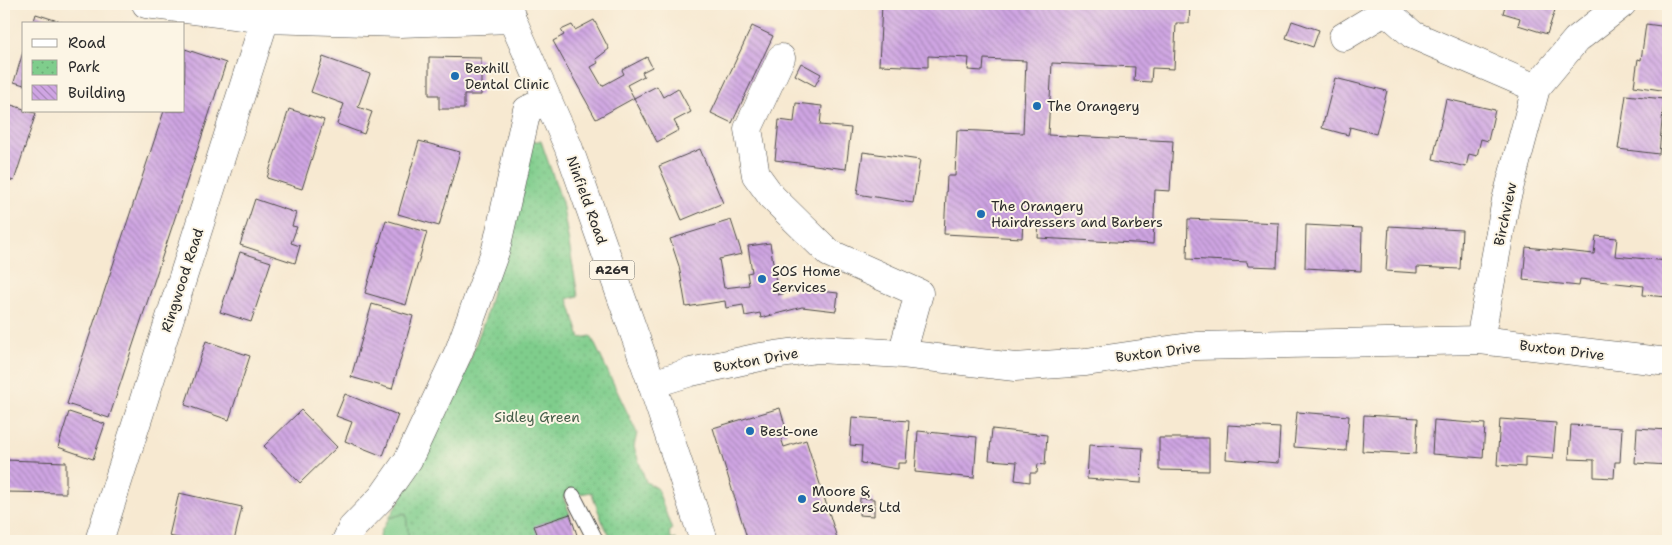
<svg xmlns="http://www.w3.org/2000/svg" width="1672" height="545" viewBox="0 0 1672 545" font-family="'Shantell Sans',sans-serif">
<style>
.grass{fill:#7fcd8c;stroke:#557c5c}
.park{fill:url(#park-dots);stroke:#557c5c}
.building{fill:url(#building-back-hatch)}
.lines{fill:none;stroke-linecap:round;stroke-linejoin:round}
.lane-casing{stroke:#4a4844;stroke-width:17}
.street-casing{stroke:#4a4844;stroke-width:29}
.primary-casing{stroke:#4a4844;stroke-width:29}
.lane{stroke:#fff;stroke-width:15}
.street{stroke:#fff;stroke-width:28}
.primary{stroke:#fff;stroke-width:28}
.poi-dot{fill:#1f6fb2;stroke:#fcf5e5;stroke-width:2}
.labels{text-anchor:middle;stroke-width:4;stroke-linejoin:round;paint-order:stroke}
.shield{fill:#fcf5e5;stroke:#6a6863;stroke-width:1}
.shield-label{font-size:12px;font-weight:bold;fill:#2b2b2b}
.poi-label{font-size:14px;fill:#2b2b2b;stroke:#fcf5e5;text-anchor:start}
.street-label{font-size:14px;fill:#2b2b2b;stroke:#fcf5e5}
.park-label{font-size:14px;fill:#445c48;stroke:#fcf5e5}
</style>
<defs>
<pattern id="park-dots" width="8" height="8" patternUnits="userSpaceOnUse" patternTransform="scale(1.25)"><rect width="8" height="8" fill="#7fcd8c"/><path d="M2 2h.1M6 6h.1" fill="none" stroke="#6eb079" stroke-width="1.8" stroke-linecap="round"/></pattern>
<pattern id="building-back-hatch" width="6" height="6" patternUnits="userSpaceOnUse" patternTransform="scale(1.25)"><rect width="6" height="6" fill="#cfa5e3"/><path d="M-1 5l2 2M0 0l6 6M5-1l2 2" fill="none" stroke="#a887b8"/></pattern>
</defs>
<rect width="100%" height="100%" fill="#fcf5e5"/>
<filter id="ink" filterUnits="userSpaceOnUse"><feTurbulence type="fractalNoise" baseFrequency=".02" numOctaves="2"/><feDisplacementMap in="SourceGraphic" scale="10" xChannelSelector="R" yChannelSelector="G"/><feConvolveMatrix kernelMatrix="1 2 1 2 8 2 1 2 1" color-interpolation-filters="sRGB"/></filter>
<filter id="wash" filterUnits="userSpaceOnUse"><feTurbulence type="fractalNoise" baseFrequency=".0096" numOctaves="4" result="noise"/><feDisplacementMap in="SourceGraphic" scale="20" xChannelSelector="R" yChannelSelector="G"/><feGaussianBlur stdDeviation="1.12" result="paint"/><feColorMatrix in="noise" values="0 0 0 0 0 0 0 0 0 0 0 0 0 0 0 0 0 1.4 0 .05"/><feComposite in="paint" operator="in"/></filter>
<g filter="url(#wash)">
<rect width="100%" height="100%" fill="#f7e9d1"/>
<path class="grass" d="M406,513L409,541H379L381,531L389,518Z"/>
<path class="park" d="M529,141H541L562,202L578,296L568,299L580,338L591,336L637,433L634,447L646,482L657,488L672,530L669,532L672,540L676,539V541H614L604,526L591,492L563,497L570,514L535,526L540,541H409L406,513L389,518L419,467L466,371L486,316Z"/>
<g id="blocks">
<path class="building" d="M882,4H1190L1189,23H1176L1174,69L1152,68L1151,82L1134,81L1135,67L1052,63L1048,135L1173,141L1170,191L1155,190L1153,244L1038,238L1039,221L1023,220L1022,238L944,234L947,176H955L957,130L1023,133L1026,61L984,59L983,71L968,70L969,58L928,56V67L879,65Z
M1499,4H1557L1547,34L1518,25L1520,18L1503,13L1505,6Z
M36,14L64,23V24H33Z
M594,20L609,49L596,59L598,63L591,67L602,86L624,74L622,70L647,57L652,67L642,72L644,76L627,85L634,98L657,86L663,97L678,88L691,112L674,121L679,130L657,142L634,98L596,119L553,41L564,35L561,30L572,25L575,30Z
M1292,21L1319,30L1313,47L1286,38Z
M1646,24L1668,27V91L1634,86L1638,59L1641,60Z
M752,26L773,36L732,123L711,113Z
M185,49L226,63L109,418L67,404L164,111H184Z
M23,52H24V85L14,82Z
M323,57L370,74L358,107L372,112L364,134L337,124L344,104L311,92Z
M429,57L481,58V95H464V109H439V95H429Z
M801,63L821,74L815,86L795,75Z
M1335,78L1387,91L1376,134L1350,127L1348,135L1322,128Z
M1626,95L1664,99L1659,154L1618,149Z
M1446,99L1495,110L1488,141L1481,139L1477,156L1469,154L1466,167L1433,159Z
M5,103L24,109V111L36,113L14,181L4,178Z
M796,103L822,106L820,125L851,128L846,169L775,160L779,120L794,122Z
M289,109L324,120L302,189L267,178Z
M419,141L460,152L439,226L398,214Z
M700,149L723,203L682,220L659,166Z
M863,152L920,160L913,203L857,194Z
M255,199L296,213L292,226L297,227L291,243L300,246L295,263L240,245Z
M1188,219L1279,223L1277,267L1248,266L1247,262L1187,259Z
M386,220L427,232L406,305L365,293Z
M731,220L742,254L719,259L724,288L749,285L747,273L752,272L748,246L770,243L778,295L801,289L838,293L836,311L802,307L761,318L760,313L745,316L743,305L726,308L725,301L686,307L679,266L670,239Z
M1306,225L1362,228L1361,271L1305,268Z
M1389,226L1462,230L1460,269L1417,267V273L1386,271Z
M1596,236L1617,238L1615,256L1668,261V297L1643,295L1644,286L1580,279L1579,286L1523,280L1526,247L1594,254Z
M240,252L271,262L251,322L220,312Z
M372,304L413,316L392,389L351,377Z
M206,341L250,356L229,420L185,405Z
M345,394L398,415L383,456L345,441L352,422L336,416Z
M780,408L787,433L780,435L784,447L806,440L838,541H748L713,428Z
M301,410L337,447L300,483L264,446Z
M69,412L105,424L93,459L58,447Z
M1297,412L1349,416L1346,451L1294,447Z
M1364,415L1418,418L1416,454L1362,451Z
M852,417L909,421L906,463H898V469L861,463L862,446L850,445Z
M1500,419L1556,423L1553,459L1525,457V467L1497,465Z
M1434,420L1485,424L1483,458L1432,454Z
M1228,425L1280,428L1278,463L1226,459Z
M1571,425L1622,428L1620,462H1615L1614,478L1594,477V460L1569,459Z
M1637,428L1668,430V465L1635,463Z
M992,429L1047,435L1045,465L1038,464L1037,473H1030V482L1015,480L1017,462L989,460Z
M918,431L977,437L974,478L915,472Z
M1159,438H1209V471L1159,470Z
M1089,445L1143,448L1141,483L1087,479Z
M4,460L66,462V493L4,492Z
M179,493L242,507L234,541H192L169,536Z
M860,498L874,499V516L859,515Z
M570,514L579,541H540L534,526Z"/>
</g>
</g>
<g filter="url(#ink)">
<use href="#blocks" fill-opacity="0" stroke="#4a4844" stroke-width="1"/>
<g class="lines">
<defs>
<path id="lane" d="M573,496L596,541"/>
<path id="street" d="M146,4L265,19L400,23L512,19
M1383,4L1386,11L1413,35L1536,88
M1343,37L1386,11
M781,58L748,129L756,175L772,197L829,253L919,293L902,354
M1480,340L1506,200L1536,88L1576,40L1622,4
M652,384L691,372L760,357L818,349L902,354L1015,367L1086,362L1196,346L1480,340L1668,362
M99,541L265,19
M346,541L352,528L382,497L408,460L459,351L496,249L527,110L547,100"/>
<path id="primary" d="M508,4L512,19L568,146L652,384L704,541"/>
</defs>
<use href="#lane" class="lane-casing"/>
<use href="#street" class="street-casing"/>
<use href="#primary" class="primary-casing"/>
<use href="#lane" class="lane"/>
<use href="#street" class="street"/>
<use href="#primary" class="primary"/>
</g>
</g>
<g class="poi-dot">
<circle cx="455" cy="76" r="5"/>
<circle cx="1037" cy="106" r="5"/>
<circle cx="981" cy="214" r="5"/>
<circle cx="762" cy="279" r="5"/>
<circle cx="750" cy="431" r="5"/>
<circle cx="802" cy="499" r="5"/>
</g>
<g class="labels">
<rect class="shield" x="589.5" y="260.5" width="45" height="19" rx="4"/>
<g class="shield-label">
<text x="612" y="274">A269</text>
</g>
<g class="poi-label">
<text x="465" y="73">Bexhill<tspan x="465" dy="16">Dental Clinic</tspan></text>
<text x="1047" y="111">The Orangery</text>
<text x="991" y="211">The Orangery<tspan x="991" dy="16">Hairdressers and Barbers</tspan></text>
<text x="772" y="276">SOS Home<tspan x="772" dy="16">Services</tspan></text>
<text x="760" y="436">Best-one</text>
<text x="812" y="496">Moore &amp;<tspan x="812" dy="16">Saunders Ltd</tspan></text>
</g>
<g class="street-label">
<text transform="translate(587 200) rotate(70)" y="5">Ninfield Road</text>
<text transform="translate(1505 214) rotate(-78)" y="5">Birchview</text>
<text transform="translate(182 280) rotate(-72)" y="5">Ringwood Road</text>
<text transform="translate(1562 350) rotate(7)" y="5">Buxton Drive</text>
<text transform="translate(1158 352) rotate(-7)" y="5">Buxton Drive</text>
<text transform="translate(756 360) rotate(-10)" y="5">Buxton Drive</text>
</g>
<g class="park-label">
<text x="537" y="422">Sidley Green</text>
</g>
</g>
<rect width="1672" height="545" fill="none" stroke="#fcf5e5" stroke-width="20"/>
<rect x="22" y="22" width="162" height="90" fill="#fcf5e5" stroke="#a8a49b"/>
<rect x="32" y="39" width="25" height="8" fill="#ffffff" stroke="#a8a49b"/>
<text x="68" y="48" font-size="15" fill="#2b2b2b">Road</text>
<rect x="32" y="60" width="25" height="15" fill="url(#park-dots)" stroke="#a8a49b"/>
<text x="68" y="72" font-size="15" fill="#2b2b2b">Park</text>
<rect x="32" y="85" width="25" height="15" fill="url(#building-back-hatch)" stroke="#a8a49b"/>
<text x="68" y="98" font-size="15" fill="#2b2b2b">Building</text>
</svg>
